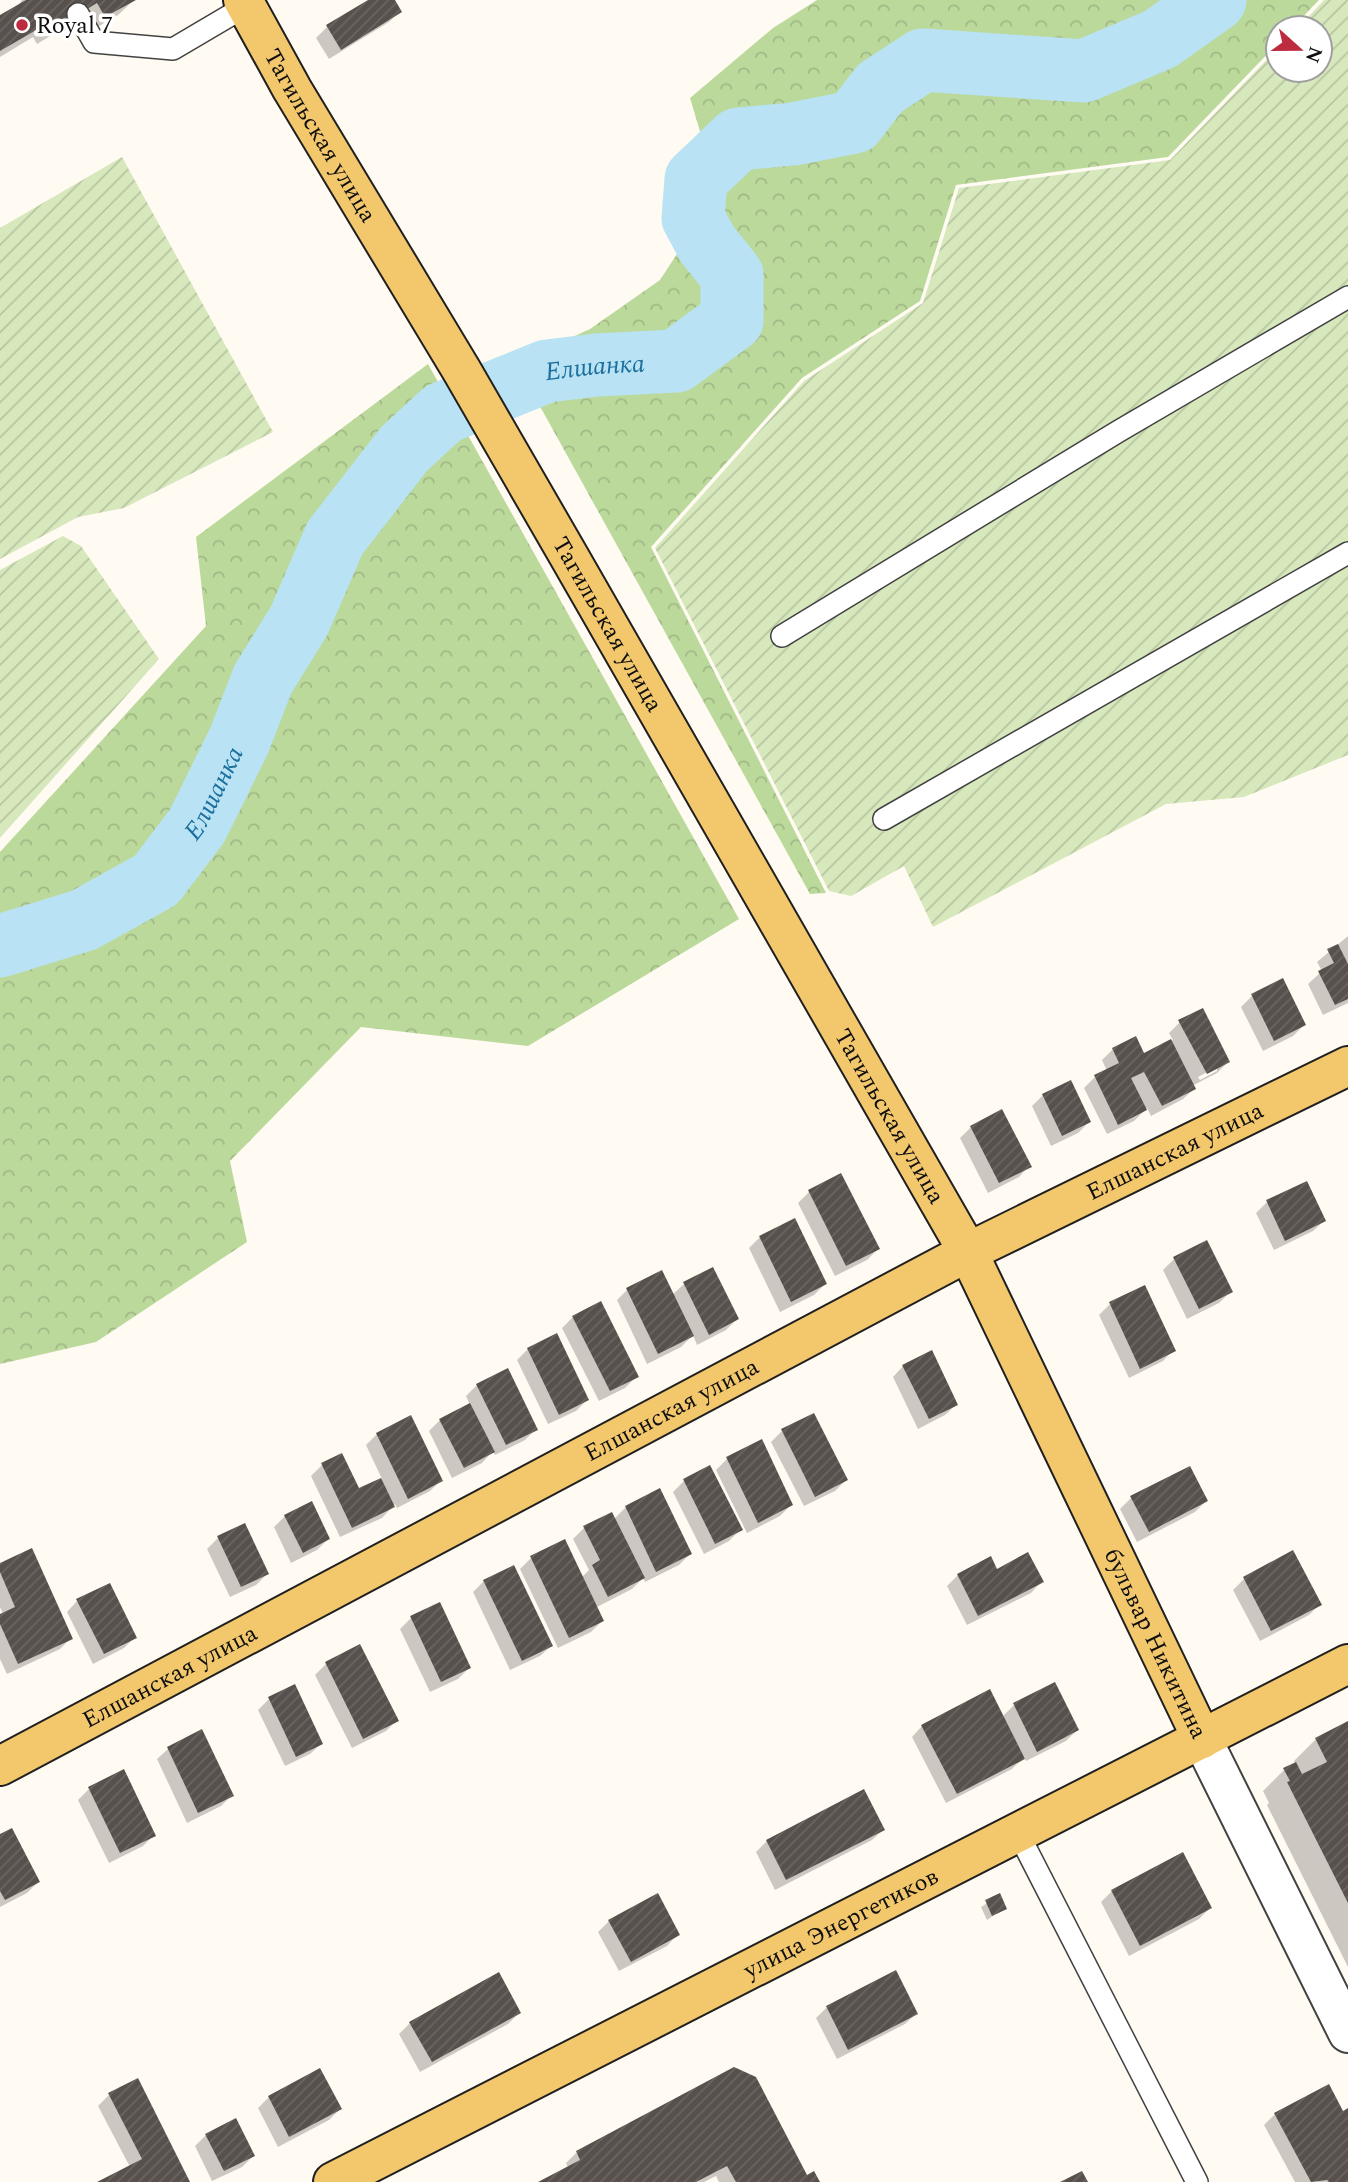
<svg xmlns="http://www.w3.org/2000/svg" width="1348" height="2182" viewBox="0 0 1348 2182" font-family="Spectral,serif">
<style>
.forest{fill:url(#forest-crowns)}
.garden{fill:url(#garden-furrows)}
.shadow{fill:#0003;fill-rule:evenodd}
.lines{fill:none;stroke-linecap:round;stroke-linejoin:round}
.river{stroke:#b9e3f4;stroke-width:63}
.building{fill:url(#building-hatch)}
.service-casing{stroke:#424242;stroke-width:24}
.minor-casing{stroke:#424242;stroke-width:42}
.primary-casing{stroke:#202020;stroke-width:42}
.service{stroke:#fff;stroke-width:21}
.minor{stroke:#fff;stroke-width:38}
.primary{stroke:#f3c86d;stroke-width:38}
.poi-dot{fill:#bc2b3e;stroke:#fff;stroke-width:2.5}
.labels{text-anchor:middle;stroke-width:7;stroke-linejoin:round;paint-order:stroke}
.poi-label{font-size:24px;fill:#0f0f0f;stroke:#fff;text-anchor:start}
.street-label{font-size:24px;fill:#0f0f0f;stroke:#fff}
.water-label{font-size:26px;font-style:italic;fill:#1c709e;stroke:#fff}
</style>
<defs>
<pattern id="forest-crowns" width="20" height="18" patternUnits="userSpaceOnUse" patternTransform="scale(1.75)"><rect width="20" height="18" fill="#bcd99c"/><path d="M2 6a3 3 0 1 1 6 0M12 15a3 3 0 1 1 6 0" fill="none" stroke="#a0b985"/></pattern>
<pattern id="garden-furrows" width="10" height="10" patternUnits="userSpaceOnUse" patternTransform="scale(1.75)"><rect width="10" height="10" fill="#d7e8bc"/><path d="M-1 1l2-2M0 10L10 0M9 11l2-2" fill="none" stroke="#b7c6a0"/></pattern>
<pattern id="building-hatch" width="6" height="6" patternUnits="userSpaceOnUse" patternTransform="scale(1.75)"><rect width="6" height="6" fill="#58504c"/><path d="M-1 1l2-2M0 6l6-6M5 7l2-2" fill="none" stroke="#6b6561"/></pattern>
</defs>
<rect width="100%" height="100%" fill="#fffbf2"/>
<path class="forest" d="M817,0H1319L1292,28H1278V43L1168,157L956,185L920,301L802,378L651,547L826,893L810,894L516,363L590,329L660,280L718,191L690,98L773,28Z
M428,364L739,919L528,1046L361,1027L230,1161L247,1242L96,1342L0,1364V852L206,626L196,537Z"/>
<path class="garden" d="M1324,0H1348V755L1244,797L1166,804L933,927L904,866L851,896L829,891L655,548L804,381L923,303L959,188L1170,160L1278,48V70H1320V28H1298Z
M122,157L273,432L124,508L78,517L0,559V228Z
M63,536L81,546L159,659L0,838V570Z"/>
<path class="shadow" d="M22,0H134L118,15L89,32L80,18L37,44L33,37L0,57V17L17,7Z
M371,0H393L400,11L389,22L329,59L316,38L327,27Z
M1348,936V1003L1323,1015L1308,984L1322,971L1317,962Z
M1252,996L1304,1025L1293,1036L1263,1051L1241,1007Z
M1180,1022L1228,1062L1217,1073L1192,1086L1194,1089L1183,1099L1151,1116L1147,1108L1134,1121L1107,1134L1084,1088L1095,1077L1107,1071L1102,1060L1113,1049L1144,1055L1173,1040L1169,1033ZM1217,1067V1071L1200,1080L1198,1077Z
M1043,1095L1089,1122L1078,1133L1051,1146L1032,1106Z
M971,1127L1029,1166L1019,1177L988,1193L960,1138Z
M841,1175L878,1249L867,1260L835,1276L798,1203L809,1192Z
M1267,1202L1324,1221L1313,1231L1274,1250L1256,1213Z
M760,1237L825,1284L814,1295L780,1312L749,1248Z
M1174,1259L1230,1292L1219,1303L1187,1319L1163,1270Z
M712,1269L737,1319L726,1330L697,1345L693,1335L681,1347L647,1364L617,1300L627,1290L672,1295L684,1284Z
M1110,1304L1173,1350L1163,1361L1129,1378L1099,1315Z
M573,1317L636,1377L625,1388L599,1401L562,1328Z
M528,1349L587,1400L576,1411L548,1424L517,1360Z
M903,1366L956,1405L945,1415L918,1429L893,1377Z
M477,1385L536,1429L525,1440L495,1455L493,1451L482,1463L452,1478L429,1431L440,1420L470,1405L466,1396Z
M782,1431L846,1480L835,1491L804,1506L771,1442Z
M377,1434L441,1480L430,1491L397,1508L395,1504L382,1518L340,1537L311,1476L322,1465L341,1455L358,1491L382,1479L366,1445Z
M727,1459L791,1505L780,1516L747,1533L716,1470Z
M684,1481L740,1530L729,1541L704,1554L673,1492Z
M1131,1498L1206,1501L1195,1512L1137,1542L1120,1509Z
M626,1507L690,1554L679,1565L645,1582L643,1578L632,1589L595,1608L602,1621L591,1632L558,1648L520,1569L531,1558L564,1542L581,1578L589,1570L573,1539L584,1528L614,1519Z
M285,1516L328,1539L317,1550L291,1563L274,1527Z
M218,1538L267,1574L256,1585L230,1597L207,1549Z
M1292,1552L1320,1604L1309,1615L1260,1641L1233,1590L1244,1579Z
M0,1565L71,1638L60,1649L7,1674L0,1659V1616L3,1614L0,1607Z
M996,1571L1041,1582L1031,1593L967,1625L947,1586L958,1575Z
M484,1581L551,1646L540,1656L510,1670L473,1592Z
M77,1601L135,1637L124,1648L93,1664L67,1612Z
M439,1604L469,1668L458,1679L430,1692L400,1629L411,1618Z
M326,1664L397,1720L386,1731L352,1748L315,1675Z
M1054,1685L1077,1730L1066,1741L1026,1761L1024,1757L1012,1769L946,1803L912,1737L922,1726L1002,1717L1014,1705Z
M294,1687L321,1744L310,1754L285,1766L258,1710L269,1699Z
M1348,1723V1967L1267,1805L1269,1803L1263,1791L1284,1770L1296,1764L1294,1761L1316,1739Z
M168,1749L232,1795L221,1806L187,1823L157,1759Z
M89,1789L154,1835L143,1846L109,1863L78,1800Z
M883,1830L872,1840L775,1890L756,1852L767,1841Z
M0,1836L38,1882L27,1893L0,1907Z
M1112,1891L1210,1908L1199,1919L1129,1956L1101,1902Z
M999,1896L1005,1908L987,1920L981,1907Z
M609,1921L677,1935L667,1946L619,1971L598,1932Z
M827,2007L916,2014L905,2024L837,2059L816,2018Z
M519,2013L508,2024L420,2072L399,2034L410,2023Z
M734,2069L806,2177L818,2182H719L716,2176L704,2182H542L568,2168L566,2163L577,2152Z
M109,2095L188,2182H100L130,2167L98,2106Z
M269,2097L340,2109L329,2120L278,2147L258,2108Z
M1348,2110V2182H1295L1264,2125L1275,2114L1343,2113Z
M206,2135L253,2156L242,2167L212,2181L195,2146Z"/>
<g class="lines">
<path class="river" id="s1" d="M0,946L84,920L156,880L197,826L239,741L263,679L299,621L335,538L404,449L443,413L547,371L597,365L676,361L732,320V275L707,244L693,218L696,179L738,139L793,134L854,122L880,88L923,60L1084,71L1160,39L1215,0"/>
</g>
<path class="building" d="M26,0H136L105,17L97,3L54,29L50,22L0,51V15Z
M368,0H395L402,12L341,50L326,25Z
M1338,944L1348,964V999L1335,1005L1318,971L1334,963L1327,949Z
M1283,978L1306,1025L1274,1041L1251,994Z
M1203,1008L1230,1062L1207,1074L1178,1020Z
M1136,1036L1144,1053L1171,1039L1196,1089L1162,1106L1144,1072L1131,1078L1147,1110L1118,1125L1094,1075L1119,1063L1112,1048Z
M1071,1080L1091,1122L1062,1136L1042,1094Z
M1002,1109L1032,1167L999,1183L970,1126Z
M841,1173L880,1249L846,1266L808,1190Z
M1307,1181L1326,1221L1285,1241L1266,1200Z
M795,1218L827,1284L791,1302L759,1236Z
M1207,1240L1233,1292L1199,1309L1173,1257Z
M713,1267L739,1319L709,1335L683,1282Z
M662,1270L694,1336L658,1354L626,1288Z
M1145,1285L1176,1351L1140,1369L1109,1302Z
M601,1301L639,1377L610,1391L572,1316Z
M557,1333L589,1400L559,1415L527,1348Z
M932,1350L958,1405L929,1419L902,1365Z
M508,1368L538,1430L506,1445L476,1384Z
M470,1403L495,1452L464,1468L439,1419Z
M814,1413L848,1480L815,1497L781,1429Z
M411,1415L443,1481L408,1499L376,1433Z
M762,1439L793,1505L758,1523L726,1457Z
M342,1453L359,1488L381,1478L395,1507L352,1528L321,1463Z
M710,1465L743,1530L715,1544L683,1479Z
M1190,1466L1208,1501L1149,1532L1130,1496Z
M660,1488L692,1554L656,1572L625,1506Z
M312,1501L330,1539L303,1553L284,1515Z
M612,1512L645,1578L608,1597L592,1565L600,1560L583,1526Z
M245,1523L269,1574L241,1587L217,1536Z
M565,1539L604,1621L569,1638L530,1556Z
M32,1548L73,1639L18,1664L0,1624V1614L15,1607L0,1572V1563Z
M1293,1550L1322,1605L1271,1631L1243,1577Z
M1028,1552L1044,1582L978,1616L957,1574L991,1556L997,1569Z
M514,1565L553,1646L522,1661L483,1580Z
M110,1583L137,1638L104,1654L76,1599Z
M440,1602L471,1668L441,1682L410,1616Z
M360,1644L399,1721L363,1739L325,1662Z
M1055,1682L1079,1730L1037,1752L1013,1703Z
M295,1684L323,1744L296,1757L268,1697Z
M990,1689L1025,1759L957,1794L921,1725Z
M1348,1721V1903L1287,1782L1290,1781L1283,1768L1296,1762L1302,1774L1327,1762L1315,1738Z
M202,1729L234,1796L198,1813L167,1747Z
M124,1769L156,1836L120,1853L88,1787Z
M864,1789L885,1830L786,1880L766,1840Z
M12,1828L40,1882L5,1900L0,1891V1834Z
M1183,1852L1212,1908L1140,1946L1111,1890Z
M658,1893L680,1935L631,1962L608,1920Z
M1000,1893L1007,1909L992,1916L985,1900Z
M896,1970L918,2014L848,2050L826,2006Z
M499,1972L521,2013L432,2062L409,2022Z
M734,2067L756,2077L807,2175L814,2171L820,2182H736L727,2166L696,2182H538L580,2160L576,2151Z
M320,2068L342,2109L289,2137L268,2096Z
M138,2078L190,2182H97L142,2159L108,2093Z
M1329,2084L1343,2111L1348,2108V2182H1329L1327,2180L1311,2182L1274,2113Z
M236,2118L255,2156L224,2171L205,2134Z
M1082,2171L1088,2182H1060Z"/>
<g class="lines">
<defs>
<path id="service" d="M78,14L94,42L173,49L246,6
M782,636L1119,431L1348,297
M884,819L1348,553
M1018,1833L1197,2182"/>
<path id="minor" d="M1202,1739L1348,2033"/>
<g id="primary">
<path id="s2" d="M243,0L292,89L462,371L570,558L968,1252L1202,1739"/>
<path id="s3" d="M0,1766L968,1252L1348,1066"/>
<path id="s4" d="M333,2182L1348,1664"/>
</g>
</defs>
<use href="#service" class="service-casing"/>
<use href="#minor" class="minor-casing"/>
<use href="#primary" class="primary-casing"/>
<use href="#service" class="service"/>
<use href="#minor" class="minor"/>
<use href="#primary" class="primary"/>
</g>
<circle class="poi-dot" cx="22" cy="25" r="7"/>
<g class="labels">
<g class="poi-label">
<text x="36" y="33">Royal 7</text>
</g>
<g class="street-label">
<text dy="8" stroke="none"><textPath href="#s2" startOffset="156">Тагильская улица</textPath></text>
<text dy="8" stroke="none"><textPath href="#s2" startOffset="723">Тагильская улица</textPath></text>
<text dy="8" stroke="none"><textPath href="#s2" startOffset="1290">Тагильская улица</textPath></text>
<text dy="8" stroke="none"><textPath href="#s3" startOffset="1326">Елшанская улица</textPath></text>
<text dy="8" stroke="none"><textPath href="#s3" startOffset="760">Елшанская улица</textPath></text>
<text dy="8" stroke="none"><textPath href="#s2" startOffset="1881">бульвар Никитина</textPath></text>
<text dy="8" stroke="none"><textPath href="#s3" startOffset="192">Елшанская улица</textPath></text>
<text dy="8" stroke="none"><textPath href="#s4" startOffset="570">улица Энергетиков</textPath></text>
</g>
<g class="water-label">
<text dy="9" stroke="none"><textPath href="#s1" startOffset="884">Елшанка</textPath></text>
<text dy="9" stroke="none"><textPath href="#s1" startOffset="275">Елшанка</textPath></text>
</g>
</g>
<g transform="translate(1299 49) rotate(111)"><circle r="33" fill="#ffffff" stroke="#9f9f9f" stroke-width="2"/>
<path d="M0-5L12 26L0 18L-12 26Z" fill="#bc2b3e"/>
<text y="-10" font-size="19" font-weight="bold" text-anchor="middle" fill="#0f0f0f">N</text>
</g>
</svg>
